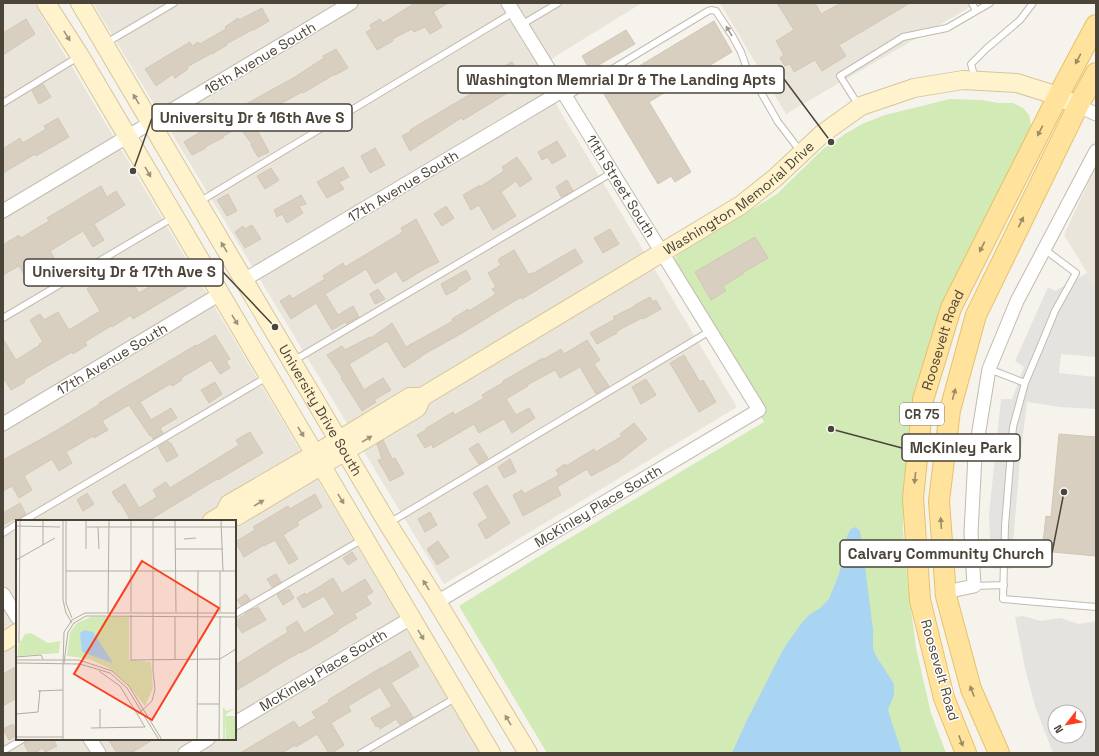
<svg xmlns="http://www.w3.org/2000/svg" width="1099" height="756" viewBox="0 0 1099 756" font-family="'Space Grotesk',sans-serif">
<style>
.residential{fill:#eae5da;fill-rule:evenodd}
.green{fill:#d2eab5}
.parking{fill:#e5e3e0;fill-rule:evenodd}
.water{fill:#a9d4f2}
.building{fill:#d8cfc1;stroke:#d3c7b4}
.lines{fill:none;stroke-linecap:round;stroke-linejoin:round}
.lane-casing{stroke:#c2bbae;stroke-width:8}
.street-casing{stroke:#c2bbae;stroke-width:15}
.secondary-casing{stroke:#d6c79b;stroke-width:20}
.primary-casing{stroke:#e6c16a;stroke-width:22}
.lane{stroke:#fff;stroke-width:6}
.street{stroke:#fff;stroke-width:13}
.secondary{stroke:#fff3cd;stroke-width:18}
.primary{stroke:#ffe39c;stroke-width:20}
.oneway{fill:#9c9892}
.oneway2{fill:#9c937c}
.oneway3{fill:#9c8c66}
.labels{text-anchor:middle;stroke-width:3;stroke-linejoin:round;paint-order:stroke}
.shield{fill:#fff;stroke:#817c74;stroke-width:1}
.shield-label{font-size:13px;font-weight:bold;fill:#4b4439}
.street-label{font-size:14px;fill:#4b4439;stroke:#fff}
.inset-road{fill:none;stroke:#b2ada4;stroke-width:1}
.view{fill:#fc3f1d;fill-opacity:0.15;stroke:#fc3f1d;stroke-width:2}
.inset-edge{fill:none;stroke:#4b4439;stroke-width:2}
.leader{fill:none;stroke:#4b4439;stroke-width:1.5}
.callout-dot{fill:#4b4439;stroke:#fff;stroke-width:1.5}
.callout{fill:#fff;stroke:#4b4439;stroke-width:1.5}
.callout-label{font-size:15px;text-anchor:middle;font-weight:bold;fill:#4b4439}
</style>
<rect width="100%" height="100%" fill="#f6f3ec"/>
<path class="residential" d="M3,3H34L480,753H3ZM17,521H235V739H17Z
M93,3H642L535,69L737,407L444,584Z
M720,3H977L786,114Z
M1096,166V287L1064,235Z"/>
<path class="green" d="M950,99L982,100L998,103H1013L1023,108L1029,115L1031,125L1029,138L945,303L932,336L922,370L908,445L904,485L903,530L907,577L916,648L931,713L946,753H547L459,606L538,557L764,422L675,265L674,259L681,252L709,236L777,194L823,149L845,134L862,124L885,115Z"/>
<path class="parking" d="M1087,273L1096,287V357L1061,354L1059,373L1096,377V409L1060,407L1027,402L1020,459L1011,569L991,568L989,514L1001,399H1012L1024,367L1015,361L1048,287L1055,291Z
M1023,616L1041,621L1060,618L1079,624L1096,621V753H1053L1035,706L1025,668L1015,617ZM1055,712H1079V736H1055Z"/>
<path class="water" d="M856,527L860,531L862,542L868,591L873,630V649L876,656L894,684V695L891,702L888,710L892,723L902,753H732L746,722L784,648L801,624L809,615L819,609L829,599L839,574L845,551L847,536L851,529Z"/>
<path class="building" d="M415,3H448L433,12L442,27L430,34L425,27L414,32L412,29L392,39L393,41L377,50L366,32L372,29L370,25L380,19L383,23Z
M777,3H815L821,14L841,3H910L839,45L846,56L822,71L815,60L794,72L790,64L785,66L780,58L784,55L776,41L794,30Z
M262,8L269,21L254,30V29L226,44L227,45L212,54V53L187,67L188,69L175,78L173,74L156,86L145,69L190,42L192,46L198,42L200,44L226,29L225,27L238,18L239,20Z
M26,19L35,34L3,55V33Z
M714,21L732,52L649,102L691,172L675,182L671,176L658,184L601,89Z
M626,30L635,44L590,70L582,56Z
M336,49L348,68L335,75V74L303,93L302,92L267,111L271,117L255,126L269,152L258,157L251,145L252,144L239,127L224,136V137L205,147L206,148L192,155L184,142L216,122L218,124L246,104L295,77L324,58L323,56Z
M512,62L524,83L463,120L461,118L410,151L402,136L411,131L410,130L479,89L476,84L499,70L498,69Z
M43,84L51,97L39,104L32,91Z
M58,118L69,137L36,156L35,154L3,173V149L20,138L23,143L46,129L44,126Z
M557,141L566,156L552,164L548,157L542,160L538,152Z
M375,148L385,165L370,173L361,156Z
M517,157L532,179L520,187L516,181L501,192L516,216L493,230L479,205L471,210L463,195L480,185V187L504,171L502,167Z
M343,167L349,177L339,182L344,189L327,198L317,182Z
M271,168L279,180L265,189L257,176Z
M567,180L573,191L561,197L556,187Z
M101,186L107,197L116,191L125,205L94,224L104,240L93,247L83,231L50,251L65,276L54,283L47,273L29,283L19,266L3,275V245L19,235L21,238L49,221L47,218Z
M228,194L237,211L227,216L217,200Z
M301,195L306,204L299,206L303,213L287,223L282,214L277,217L274,210Z
M446,206L454,218L442,226L434,214Z
M416,219L439,262L426,268L403,282L396,271L375,284L366,269L325,294L338,315L353,306L359,317L346,324L345,322L332,330L316,303L291,319L280,301L290,295L292,299L325,279L323,276L343,263L345,267L403,232L401,228Z
M252,225L261,239L245,248L235,232L243,226L245,229Z
M610,229L619,244L603,253L594,238Z
M755,237L768,258L744,272V273L723,286L726,291L711,300L695,272Z
M575,249L583,262L522,299L521,297L464,332L421,356V357L404,368L387,341L349,364L364,390L383,378L391,390L374,400L376,402L362,411L341,378L342,377L327,355L342,346L345,350L370,337L371,338L392,323L406,347L453,321L452,319L468,309L469,311L496,294L492,289L496,287L488,273L501,265L498,260L500,259V258L514,250L529,275L531,273L532,274Z
M112,260L129,288L134,285L139,293L162,279L159,275L174,266L187,287L133,319L131,315L112,327L111,326L85,342L87,345L73,354L72,352L51,364L24,380L25,382L11,390L3,377V339L16,360L40,345L39,344L43,342L30,320L40,314L44,320L58,312L69,330L100,311L87,289L106,277L100,267Z
M466,270L471,279L457,288L458,289L446,295L441,284Z
M378,289L385,299L375,304L370,294Z
M650,297L653,302L656,300L661,309L643,319L642,318L617,331V333L597,344L590,333L615,319L613,317L635,306V305Z
M215,335L230,359L226,361L230,368L220,374L211,360L181,378L182,380L172,386L170,384L140,402L151,420L171,408L177,418L160,428L163,433L153,439L151,435L150,436L129,405L102,421L108,430L94,438L93,436L66,452L72,463L59,471L52,459L24,476L32,490L19,498L12,486L3,491V460L54,432L100,404L99,403L196,345L197,346Z
M587,340L600,360L594,364L609,386L596,394L580,367L560,378L555,370L527,385L528,386L506,399L516,415L529,408L535,418L512,433L504,419L479,433L474,424L433,448L432,444L425,448L417,435L426,430L425,429L453,412L455,415L484,398L482,395L504,382L503,381L543,358L544,359L561,349L564,354Z
M684,355L700,382L703,380L716,402L699,412L670,363Z
M646,379L656,395L641,404L632,387Z
M215,382L222,394L209,403L201,390Z
M634,423L647,439L619,461L591,476L587,469L557,487L561,495L523,516L513,495L522,490L524,494L559,475L556,470L565,464L566,466L594,449L596,452L622,436L620,434Z
M250,432L263,453L218,480L217,479L148,521H131L120,502L119,503L112,492L125,484L139,508L157,497L153,490L166,482L170,488L239,445L236,440Z
M1059,434L1096,437V556L1042,551L1046,516L1051,517Z
M383,440L392,459L395,458L404,474L390,481L378,460L382,459L377,444Z
M168,441L170,444L171,443L178,456L167,462L158,447Z
M478,443L488,458L479,464L469,449Z
M510,459L516,472L504,478L498,467Z
M487,485L510,523L486,539L478,524L488,518L473,493Z
M87,493L94,504L83,511L77,500Z
M315,494L322,507L297,522L299,525L283,535L298,559L289,564L275,540L264,546V545L244,557L235,542L255,530L253,527L288,506L290,509Z
M20,503L26,514L20,517L19,520H15L14,519L3,525V513Z
M430,512L437,525L425,532L418,519Z
M438,541L449,557L437,565L427,549Z
M352,552L357,559L348,565L343,558Z
M276,574L281,582L272,587L267,579Z
M333,578L342,593L365,579L373,592L366,596L371,604L354,614L357,618L337,630L338,631L301,653L300,652L269,670V671L235,691V665L288,632L286,628L297,621L304,633L335,614L324,596L303,608L297,598L305,593L306,595Z
M289,589L294,598L283,605L277,595L286,590V591Z
M246,594L250,600L241,605L237,600Z
M258,607L266,620L242,633L235,621L246,614L245,613L254,608L255,609Z
M410,651L419,666L391,683L413,717L400,725L396,719L380,729L379,726L376,727L371,718L392,706L380,687L348,706L351,711L331,723L344,745L332,753H329L317,734L296,747L295,745L282,753H240L294,721L299,728L316,718L312,712L329,702L328,700L382,667V668Z
M17,666V698L3,706V674Z
M13,724L17,732V735L9,740L3,729Z
M27,739H59L54,742L57,746L45,752L43,748L35,753H29L24,744L27,742Z
M108,739H154L131,753H117Z"/>
<g class="lines">
<defs>
<path id="lane" d="M972,3L976,11
M521,25L558,3
M106,43L174,3
M975,79L971,64L986,49L1020,20L1033,3
M566,97L708,11L711,10L716,11L733,37L741,52L746,66L778,122L801,152
M3,103L78,57
M859,106L840,76L903,37L947,28L990,3
M199,202L514,12
M1044,249L1076,273L1055,311L1046,333L1025,383L1013,427L1005,526L1003,599L1096,607
M3,318L174,217
M293,361L613,172
M989,369L1025,383
M23,521L267,377
M389,523L710,331
M3,533L17,524
M974,586L1004,585
M235,614L363,539
M3,751L23,739
M361,753L457,697"/>
<path id="street" d="M1078,106L1096,114
M3,211L351,3
M244,280L562,91
M3,424L220,294
M946,592L974,586L971,533L975,455L989,369L1017,301L1096,151
M3,594L17,617
M437,602L759,410L508,3
M235,723L411,618
M90,739L99,753
M185,753L208,739"/>
<g id="secondary">
<path d="M46,3L80,56L491,753"/>
<path id="s1" d="M80,3L388,524L437,602L528,753"/>
<path d="M224,514L237,516L417,408L422,397"/>
<path id="s2" d="M212,521L224,514L229,504L339,440L410,397H422L741,205L775,178L822,134L861,106L914,88L963,80L1017,83L1058,96L1078,106"/>
<path d="M3,642L17,633"/>
</g>
<g id="primary">
<path id="s3" d="M966,753L944,698L920,600L913,498L923,400L951,308L1058,96L1096,25"/>
<path d="M999,753L971,689L946,596L939,501L950,410L976,315L1078,106L1096,73"/>
</g>
</defs>
<use href="#lane" class="lane-casing"/>
<use href="#street" class="street-casing"/>
<use href="#secondary" class="secondary-casing"/>
<use href="#primary" class="primary-casing"/>
<use href="#lane" class="lane"/>
<use href="#street" class="street"/>
<use href="#secondary" class="secondary"/>
<use href="#primary" class="primary"/>
</g>
<defs><path id="oneway-solid" d="M-6-.8H1V-3.2L6.5 0L1 3.2V.8H-6Z"/></defs>
<use class="oneway" href="#oneway-solid" transform="translate(729 31) rotate(-121)"/>
<g class="oneway2">
<use href="#oneway-solid" transform="translate(67 36) rotate(58)"/>
<use href="#oneway-solid" transform="translate(136 99) rotate(-121)"/>
<use href="#oneway-solid" transform="translate(148 172) rotate(60)"/>
<use href="#oneway-solid" transform="translate(224 247) rotate(-121)"/>
<use href="#oneway-solid" transform="translate(235 320) rotate(59)"/>
<use href="#oneway-solid" transform="translate(301 432) rotate(59)"/>
<use href="#oneway-solid" transform="translate(367 439) rotate(-31)"/>
<use href="#oneway-solid" transform="translate(341 499) rotate(59)"/>
<use href="#oneway-solid" transform="translate(259 503) rotate(-31)"/>
<use href="#oneway-solid" transform="translate(426 585) rotate(-122)"/>
<use href="#oneway-solid" transform="translate(421 635) rotate(59)"/>
<use href="#oneway-solid" transform="translate(508 720) rotate(-121)"/>
</g>
<g class="oneway3">
<use href="#oneway-solid" transform="translate(1078 59) rotate(118)"/>
<use href="#oneway-solid" transform="translate(1040 131) rotate(117)"/>
<use href="#oneway-solid" transform="translate(1021 222) rotate(-64)"/>
<use href="#oneway-solid" transform="translate(982 247) rotate(117)"/>
<use href="#oneway-solid" transform="translate(954 394) rotate(-75)"/>
<use href="#oneway-solid" transform="translate(915 478) rotate(96)"/>
<use href="#oneway-solid" transform="translate(941 523) rotate(-94)"/>
<use href="#oneway-solid" transform="translate(972 691) rotate(-111)"/>
<use href="#oneway-solid" transform="translate(961 741) rotate(69)"/>
</g>
<g class="labels">
<rect class="shield" x="900" y="403" width="44" height="22" rx="3"/>
<g class="shield-label">
<text x="922" y="419">CR 75</text>
</g>
<g class="street-label">
<text transform="translate(260 58) rotate(-31)" y="5">16th Avenue South</text>
<text transform="translate(403 186) rotate(-31)" y="5">17th Avenue South</text>
<text transform="translate(621 186) rotate(58)" y="5">11th Street South</text>
<text dy="5" stroke="none"><textPath href="#s2" startOffset="622">Washington Memorial Drive</textPath></text>
<text dy="5" stroke="none"><textPath href="#s3" startOffset="424">Roosevelt Road</textPath></text>
<text transform="translate(112 359) rotate(-31)" y="5">17th Avenue South</text>
<text dy="5" stroke="none"><textPath href="#s1" startOffset="473">University Drive South</textPath></text>
<text transform="translate(598 506) rotate(-31)" y="5">McKinley Place South</text>
<text transform="translate(323 670) rotate(-31)" y="5">McKinley Place South</text>
<text transform="translate(940 670) rotate(74)" y="5">Roosevelt Road</text>
</g>
</g>
<g transform="translate(16 520)">
<rect width="220" height="220" fill="#f6f3ec"/>
<path d="M75,97H113V140L135,142L137,168L129,186L111,163L93,148L73,139L51,136L54,112L61,103ZM15,113L32,123L44,121L43,133L2,136V126L9,114ZM207,187L210,191L220,188L210,194L209,220H207ZM210,196H220V220H210Z" fill="#d2eab5"/>
<path d="M69,110L77,112L97,143L66,132L64,113Z" fill="#a9d4f2"/>
<path class="inset-road" d="M47,0V80L50,93L56,103M50,0V83L56,98M159,0L160,92M205,0L207,51M0,6L44,7M71,7H220M82,7L83,29M168,19L180,18M27,25V0M70,29V0M160,29H207M0,40L39,18M50,51H220M204,51V92M115,92V0M92,94L93,0M115,95V140L204,139L220,129M3,123L4,0M0,137L25,135L27,139M0,140H63L96,151L113,166L146,220M159,140V96M0,143L64,144L94,153L111,168L143,220M48,143L52,112L58,103L70,96L220,97M47,146L48,112L56,100L69,93H220M22,171L47,170M181,184H203M84,189V208M0,194L22,192L24,170M122,194L136,181L139,169L137,151V0M75,208L129,207L104,166L83,151M0,217H47M47,220V146M181,220L182,51M203,220L204,96"/>
<path class="view" d="M126,41L203,88L136,200L58,154Z"/>
<rect width="220" height="220" class="inset-edge"/>
</g>
<path class="leader" d="M831 142L784 79M133 171L152 118M275 327L223 272M831 429L902 448M1064 492L1052 553"/>
<g class="callout-dot">
<circle cx="831" cy="142" r="4"/>
<circle cx="133" cy="171" r="4"/>
<circle cx="275" cy="327" r="4"/>
<circle cx="831" cy="429" r="4"/>
<circle cx="1064" cy="492" r="4"/>
</g>
<g class="callout">
<rect x="458" y="66" width="326" height="27" rx="4"/>
<rect x="152" y="104" width="200" height="27" rx="4"/>
<rect x="24" y="259" width="199" height="27" rx="4"/>
<rect x="902" y="434" width="118" height="27" rx="4"/>
<rect x="840" y="540" width="212" height="27" rx="4"/>
</g>
<g class="callout-label">
<text x="621" y="85">Washington Memrial Dr &amp; The Landing Apts</text>
<text x="252" y="123">University Dr &amp; 16th Ave S</text>
<text x="124" y="277">University Dr &amp; 17th Ave S</text>
<text x="961" y="453">McKinley Park</text>
<text x="946" y="559">Calvary Community Church</text>
</g>
<rect width="1099" height="756" fill="none" stroke="#4b4439" stroke-width="8"/>
<g transform="translate(1067 724) rotate(239)"><circle r="19" fill="#ffffff" stroke="#b7b4b0"/>
<path d="M0-3L7 15L0 10L-7 15Z" fill="#fc3f1d"/>
<text y="-6" font-size="11" font-weight="bold" text-anchor="middle" fill="#4b4439">N</text>
</g>
</svg>
